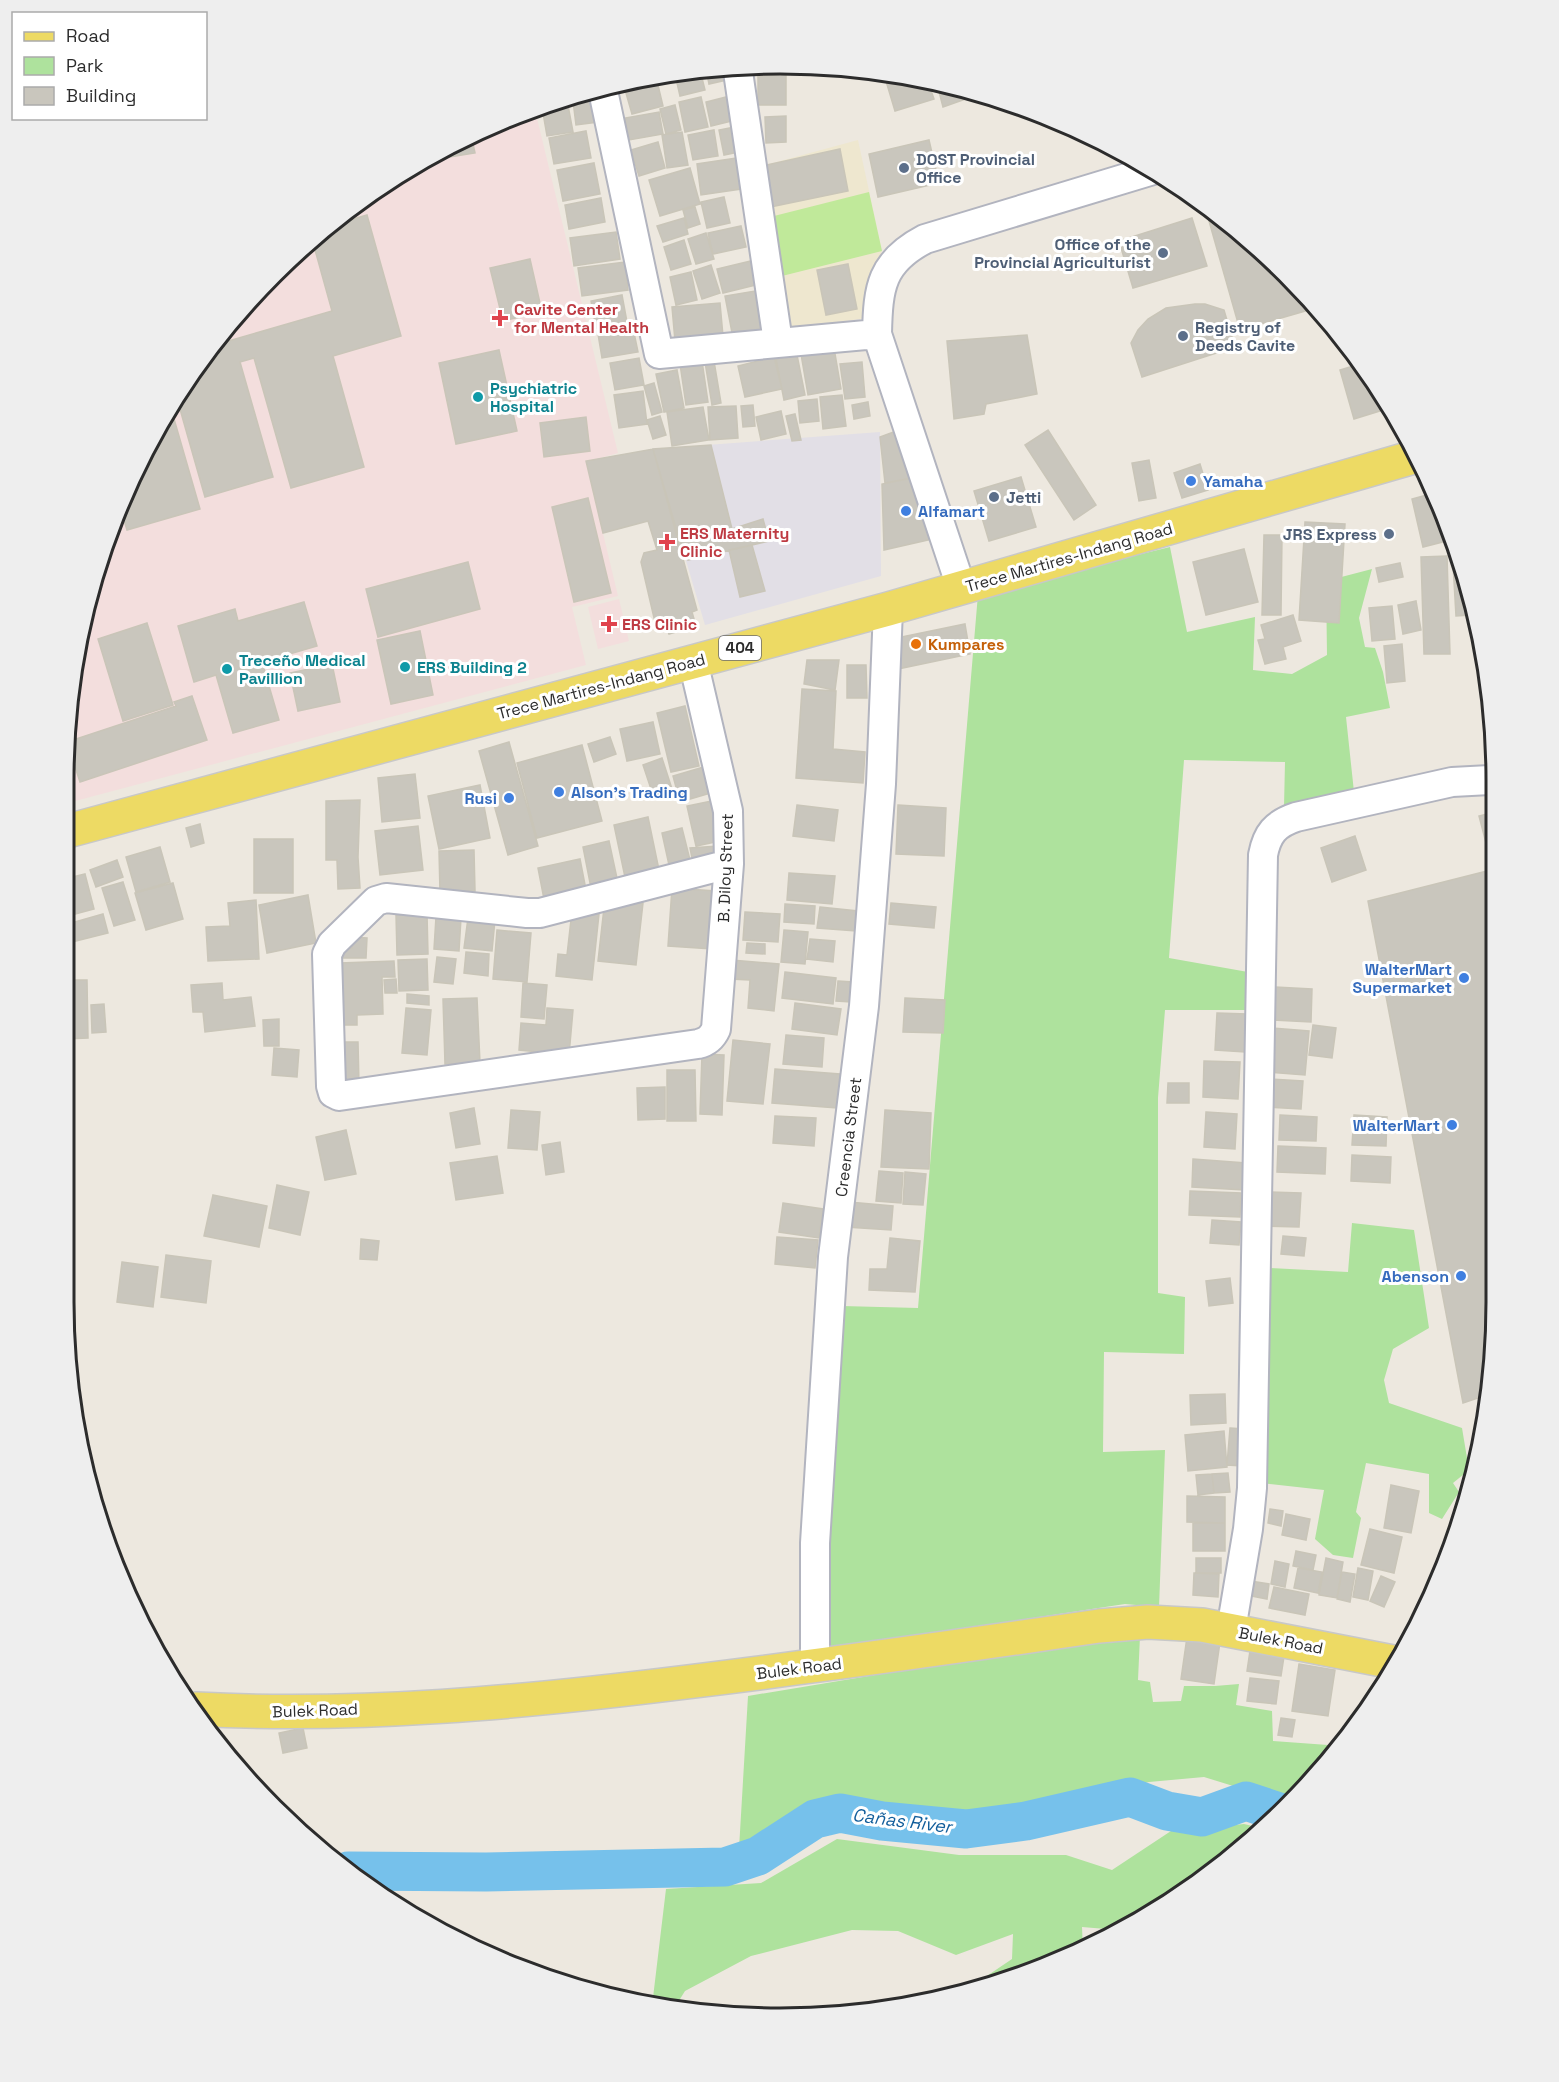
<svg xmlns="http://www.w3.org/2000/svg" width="1559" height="2082" viewBox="0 0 1559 2082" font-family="'Space Grotesk',sans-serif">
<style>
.industrial{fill:#e2dfe6}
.education{fill:#eee7cf}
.medical{fill:#f3dedd}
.green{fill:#aee29d}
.pitch{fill:#c0e99a}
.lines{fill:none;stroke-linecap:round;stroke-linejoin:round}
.river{stroke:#76c1eb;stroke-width:39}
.building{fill:#c9c6bd;stroke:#c9c5b8;stroke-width:1.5}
.minor-casing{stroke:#b2b4bf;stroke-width:32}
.major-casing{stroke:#c8c8c8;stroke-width:36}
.minor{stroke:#fff;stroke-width:28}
.major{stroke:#edda64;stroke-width:33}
.service-dot{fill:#5c6f8a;stroke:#fff;stroke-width:2}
.health-dot{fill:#e0444e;stroke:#fff;stroke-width:2}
.culture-dot{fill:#0f9aa8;stroke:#fff;stroke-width:2}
.shop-dot{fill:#3f7fe0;stroke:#fff;stroke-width:2}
.food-dot{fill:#e8710a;stroke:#fff;stroke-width:2}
.labels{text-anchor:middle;stroke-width:6;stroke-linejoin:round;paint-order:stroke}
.shield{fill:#fff;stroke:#6b6b6b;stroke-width:1.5}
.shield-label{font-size:15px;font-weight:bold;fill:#2c2c2c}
.service-label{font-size:16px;font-weight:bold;fill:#4e5e75;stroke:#fff;text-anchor:start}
.health-label{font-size:16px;font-weight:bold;fill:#be3a42;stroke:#fff;text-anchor:start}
.culture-label{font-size:16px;font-weight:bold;fill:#0d838f;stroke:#fff;text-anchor:start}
.shop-label{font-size:16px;font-weight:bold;fill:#366cbe;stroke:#fff;text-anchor:end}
.street-label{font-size:16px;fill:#2c2c2c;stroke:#fff}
.food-label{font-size:16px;font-weight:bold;fill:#c56008;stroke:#fff;text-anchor:start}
.water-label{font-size:18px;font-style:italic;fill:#125e9b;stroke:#fff}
.rim{fill:none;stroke:#2c2c2c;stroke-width:3}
</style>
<rect width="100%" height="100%" fill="#ede8df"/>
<path class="industrial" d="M880,432L881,576L705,625L653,449Z"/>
<path class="education" d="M858,140L882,251L865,290L864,304L866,318L784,330L762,166Z"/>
<path class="medical" d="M535,110L618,453L586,462L618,596L572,607L586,665L64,804L65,733L87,594L137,463L184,381L273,273L344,211L463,137Z
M619,599L629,641L598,649L588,607Z"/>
<path class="green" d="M1170,547L1187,632L1255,617L1253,670L1292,674L1327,655L1326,581L1372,569L1359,618L1365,647L1375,648L1383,672L1390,708L1346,717L1354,792L1284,807L1285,762L1184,760L1169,958L1248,972L1247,1010H1165L1158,1098V1293L1185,1297L1184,1354L1104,1352L1103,1452L1165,1450L1159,1607L1125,1604L828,1649V1517L842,1306L918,1308L978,594Z
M1352,1223L1414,1230L1429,1328L1393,1349L1384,1380L1389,1403L1462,1428L1469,1470L1453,1483L1459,1492L1442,1519L1429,1513V1474L1366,1463L1356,1512L1361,1518L1353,1558L1333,1555L1315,1539L1324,1490L1261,1483L1268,1268L1348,1272Z
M1140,1636L1138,1680L1150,1682L1153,1702L1181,1701L1184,1686H1215L1239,1684L1236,1705L1272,1711L1273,1741L1328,1745L1318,1776L1288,1803L1204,1777L1149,1782L1031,1808L965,1819L857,1802L815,1806L739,1849L748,1696L1050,1646Z
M1244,1824L1261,1828L1215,1871L1127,1926L1106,1929L1082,1927L1083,1951L1010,1981L966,1990L1012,1959L1013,1934L956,1955L898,1931L852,1930L751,1956L685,1991L675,2007L652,2006L666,1889L761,1883L837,1839L959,1855H1066L1112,1870L1171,1831Z"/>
<path class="pitch" d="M869,192L882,251L782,276L770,217Z"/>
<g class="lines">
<path class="river" d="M348,1871L486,1872L725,1867L758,1856L815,1819L840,1813L882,1821L966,1829L1026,1821L1130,1797L1167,1811L1202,1817L1246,1801L1279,1812"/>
</g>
<path class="building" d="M733,65L736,78L709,84L706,69Z
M700,70L705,90L680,96L675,74Z
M883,71L928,82L934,99L895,111Z
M786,75V105H758V76Z
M656,77L663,106L632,114L624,86Z
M937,84L980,94L943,107Z
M734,95L740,119L711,126L706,102Z
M701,97L708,127L685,132L679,102Z
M594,98L598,122L576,125L573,101Z
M567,100L573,132L547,136L542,107Z
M675,105L681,130L666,134L660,109Z
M659,112L663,134L629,140L625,118Z
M786,116V142L766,143L765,117Z
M740,126L744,151L724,155L719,130Z
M714,130L718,156L693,160L688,135Z
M586,131L591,158L554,164L549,138Z
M682,132L688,165L667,168L662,135Z
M471,135L475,153L444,158L442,149L462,137Z
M929,140L939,183L878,197L869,154Z
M658,142L665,168L639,176L631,150Z
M840,149L848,191L770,207L762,166Z
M736,158L741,189L701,195L697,164Z
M594,163L600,194L563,201L557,170Z
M690,168L700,204L660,216L649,180Z
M724,197L730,223L707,228L701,202Z
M601,198L605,222L569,229L565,205Z
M695,207L700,224L688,228L683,210Z
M1205,207L1252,241L1306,299L1309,310L1240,330Z
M367,215L401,336L333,356L364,467L291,488L254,358L240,362L273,477L205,497L176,395L184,381L223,334L225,342L332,311L312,239L326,227Z
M684,218L688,234L663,242L657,226Z
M1192,218L1207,266L1133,288L1119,241Z
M741,226L746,247L713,254L708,233Z
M616,232L620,259L574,266L570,238Z
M706,233L714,259L696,264L688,239Z
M684,240L691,264L671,270L664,247Z
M530,259L542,312L503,321L490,268Z
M755,260L760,284L723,293L717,269Z
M625,262L628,290L582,296L578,268Z
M848,264L857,309L826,315L817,270Z
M711,265L720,293L702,299L693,271Z
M691,272L697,300L676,305L670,277Z
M755,291L762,333L733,338L725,296Z
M622,295L627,322L596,328L591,301Z
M720,303L723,336L675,341L672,307Z
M1195,304H1205L1224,310L1235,347L1142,377L1131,343L1138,330L1148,319L1166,308Z
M633,328L638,352L602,358L598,334Z
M1027,335L1037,394L986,404L984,414L954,419L947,341Z
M834,348L841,389L808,395L801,354Z
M499,350L517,431L456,444L439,363Z
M797,355L805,395L784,400L776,359Z
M774,357L782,389L745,397L738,366Z
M639,358L644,385L615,390L610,363Z
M702,361L708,402L686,405L680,364Z
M714,361L721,403L712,405L705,362Z
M862,362L865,397L845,399L840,364Z
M1360,364L1372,385L1380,411L1354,419L1340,370Z
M677,370L684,408L664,412L656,374Z
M654,383L662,412L652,415L644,386Z
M643,391L647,424L619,428L614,395Z
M842,395L846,426L823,429L820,397Z
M817,399L819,421L800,423L798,401Z
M868,402L870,416L854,419L852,405Z
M170,405L200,509L127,530L120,507L137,463Z
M753,405L755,426L743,427L741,406Z
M736,406L738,438L710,440L708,407Z
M703,407L709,440L672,446L667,412Z
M781,411L786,434L761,440L756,417Z
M795,414L801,440L792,441L786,416Z
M660,416L666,435L653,439L647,420Z
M586,417L590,451L544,457L540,423Z
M899,430L912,478L885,483L880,437Z
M1048,430L1096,505L1074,520L1025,445Z
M711,445L732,529L763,519L769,541L688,560L684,545H681L653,449Z
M653,449L697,610L692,612L696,626L669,634L665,624L655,622L641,562L644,553L657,550L648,521L603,533L586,461Z
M1149,460L1156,498L1139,501L1132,463Z
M1200,464L1208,490L1182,498L1174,473Z
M917,477L937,538L884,550L882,484Z
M1021,477L1036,527L989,541L974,491Z
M1434,493L1447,541L1423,547L1412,499Z
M588,498L611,593L574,602L552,507Z
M1305,522L1345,524L1339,623L1299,620Z
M1264,535H1282L1281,615H1262Z
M752,545L765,591L740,597L729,550Z
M1452,546L1471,615L1456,616Z
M1244,549L1258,602L1206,615L1193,562Z
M1447,556L1450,654H1424L1421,557Z
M468,562L480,609L378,637L366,589Z
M1400,563L1403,577L1379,582L1376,568Z
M1416,601L1421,630L1403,634L1398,605Z
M304,602L317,646L262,662L279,720L233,733L216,675L194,682L178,626L235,609L238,621Z
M1392,606L1395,639L1372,641L1369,608Z
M1293,615L1301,641L1283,647L1286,659L1265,664L1258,640L1265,639L1261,625Z
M147,623L173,705L123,721L98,639Z
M965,624L970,654L898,669L901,637Z
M420,631L433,695L391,704L377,640Z
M1402,644L1405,681L1387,683L1384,646Z
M807,660H839L835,690L804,684Z
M332,664L340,702L298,711L290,673Z
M847,665H866L867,698H847Z
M802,689L836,691L833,749L865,752L863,783L796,778Z
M192,696L207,740L80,782L67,742L176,706L174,702Z
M685,706L699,766L671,772L657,713Z
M653,722L660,754L627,761L620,729Z
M610,737L616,754L594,762L588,744Z
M509,742L538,846L508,855L479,751Z
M582,745L602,821L537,838L517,763Z
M662,758L673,792L654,798L643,765Z
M707,766L714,792L680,802L673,776Z
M415,774L420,818L382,822L378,778Z
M480,785L490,838L439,849L428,796Z
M360,800L358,857L360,888L338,889L337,860H326V801Z
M717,800L725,840L696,846L687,806Z
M797,805L838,810L834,841L793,836Z
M898,805L946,808L944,856L896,854Z
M1491,813V862L1479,816Z
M648,817L659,870L625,877L614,825Z
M200,824L204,843L191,847L186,828Z
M418,826L423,870L380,875L375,831Z
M682,828L690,860L669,865L662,833Z
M1355,836L1366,870L1332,882L1321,848Z
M254,839H293V893H254Z
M609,841L618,883L591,888L583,847Z
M718,846V862L694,868L690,848Z
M160,847L170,882L136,892L126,857Z
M474,850L475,891L440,892L439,851Z
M580,859L586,890L544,899L538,868Z
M117,860L123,877L96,887L90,870Z
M1491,870L1494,1350L1484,1396L1463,1403L1368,901Z
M789,873L835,876L832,904L787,900Z
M85,874L94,909L64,917V879Z
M123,882L135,920L114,926L102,888Z
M173,883L183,919L146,930L135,893Z
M672,888L716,891L712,949L668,946Z
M308,895L316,943L267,953L259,905Z
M605,899L643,903L636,965L598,961Z
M256,900L259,959L208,961L206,927L230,926L228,903Z
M891,903L936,907L934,928L889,924Z
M785,904L815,906L814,924L784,922Z
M820,907L858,911L856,931L817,928Z
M572,911L599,914L592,980L556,976L558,954L567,955Z
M745,912L780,914L778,942L743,940Z
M103,914L108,933L64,944V925Z
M427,914L428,954L397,955L396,915Z
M436,917L461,918L459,951L434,949Z
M468,918L495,920L492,951L464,948Z
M497,930L531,933L527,982L493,979Z
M784,930L808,932L805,964L781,962Z
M352,937L367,938L366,958H342V948H352Z
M810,939L835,941L833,962L807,959Z
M747,943L765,944V954L746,953Z
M466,952L489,954L488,976L464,973Z
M437,957L456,959L453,984L434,982Z
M427,959L428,990L399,991L398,960Z
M731,960L779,964L774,1011L748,1008L750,980L730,979Z
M394,961L395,977H382L383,1014L357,1015V1025H336L340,963Z
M785,972L836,978L833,1004L782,998Z
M396,979L397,993H385L384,980Z
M64,980H87L88,1038L64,1039Z
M838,981L853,982L851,1002L836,1001Z
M222,983L223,1000L251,997L255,1026L205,1032L203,1012H193L191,985Z
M523,983L547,985L544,1019L521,1017Z
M1275,987L1312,989L1311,1022L1273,1020Z
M407,994L429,996V1005L407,1003Z
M477,998L480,1063L445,1064L443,999Z
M905,998L945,1000L943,1033L903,1032Z
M795,1003L841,1009L837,1035L792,1029Z
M104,1004L106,1032L92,1033L91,1005Z
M406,1008L431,1010L427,1055L402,1053Z
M547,1008L573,1010L569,1055L519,1050L521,1023L546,1025Z
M1217,1013L1247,1014L1245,1052L1215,1050Z
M279,1019V1046H264L263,1020Z
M1313,1025L1336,1028L1332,1058L1309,1055Z
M1272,1028L1309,1031L1305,1075L1268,1072Z
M786,1035L824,1038L822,1067L783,1064Z
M733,1040L770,1044L763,1104L727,1101Z
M337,1042H358L359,1085L338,1086Z
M274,1048L299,1050L297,1077L272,1075Z
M702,1054L724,1055L722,1115L700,1114Z
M1204,1061L1240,1062L1238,1099L1203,1097Z
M775,1069L840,1074L837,1108L772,1103Z
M667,1070H695L696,1121H667Z
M1269,1079L1303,1081L1301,1109L1267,1107Z
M1168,1083H1189V1103H1167Z
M665,1087V1119L638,1120L637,1088Z
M474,1108L480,1144L456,1148L450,1113Z
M511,1110L540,1112L537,1150L508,1148Z
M885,1110L931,1113L929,1169L881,1167Z
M1206,1112L1237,1114L1235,1149L1204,1147Z
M1280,1115L1317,1117L1316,1141L1279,1140Z
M1354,1115L1387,1117L1386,1146L1352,1145Z
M775,1116L816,1118L814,1146L773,1143Z
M346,1130L356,1174L325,1180L316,1137Z
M560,1142L564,1172L546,1175L542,1145Z
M1278,1146L1326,1148L1325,1174L1277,1172Z
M1352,1155L1391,1157L1390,1183L1351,1181Z
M497,1156L503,1193L456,1200L450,1163Z
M1193,1159L1246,1163L1244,1190L1192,1187Z
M879,1171L903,1173L901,1203L876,1201Z
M905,1172L926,1174L923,1205L903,1204Z
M277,1185L309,1192L300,1235L269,1228Z
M1190,1191L1241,1193L1240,1217L1189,1215Z
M1266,1192L1301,1193L1299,1227L1265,1226Z
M213,1195L267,1206L259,1247L204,1236Z
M849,1202L893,1206L891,1230L846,1227Z
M783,1203L823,1209L819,1238L779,1232Z
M1212,1220L1241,1222L1239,1245L1210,1243Z
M1283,1236L1306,1238L1304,1256L1281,1254Z
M777,1237L818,1240L815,1268L775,1264Z
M890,1238L920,1241L915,1292L869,1290L870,1269H887Z
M361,1239L379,1241L377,1260L360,1259Z
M166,1255L211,1261L206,1303L161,1297Z
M122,1262L158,1267L153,1307L117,1302Z
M1230,1278L1233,1303L1209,1306L1206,1281Z
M1225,1394L1226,1423L1191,1425L1190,1395Z
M1230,1428L1244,1429L1242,1466L1227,1465Z
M1224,1431L1227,1467L1188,1471L1185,1435Z
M1228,1473L1230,1492L1214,1493L1212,1474Z
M1212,1474L1214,1493L1198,1495L1196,1475Z
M1391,1485L1419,1491L1411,1533L1384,1528Z
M1187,1496L1225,1497V1523L1187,1522Z
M1270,1509L1283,1511L1281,1526L1268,1523Z
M1286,1514L1310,1519L1306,1540L1282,1535Z
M1193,1523H1225V1551H1193Z
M1370,1529L1402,1537L1394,1573L1361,1565Z
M1296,1551L1316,1555L1313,1570L1293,1566Z
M1196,1558H1221V1573H1196Z
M1326,1558L1343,1562L1337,1598L1319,1595Z
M1275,1561L1289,1564L1285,1587L1271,1584Z
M1298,1568L1322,1572L1318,1593L1294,1588Z
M1358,1568L1373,1571L1368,1600L1353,1597Z
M1342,1572L1355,1574L1350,1602L1337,1599Z
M1194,1573L1219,1574L1218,1597L1193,1595Z
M1381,1576L1395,1582L1384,1607L1370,1601Z
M1244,1580L1269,1584L1267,1599L1241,1594Z
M1274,1587L1309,1594L1305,1615L1269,1608Z
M1187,1637L1220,1642L1214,1684L1181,1679Z
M1251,1644L1285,1650L1281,1676L1247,1671Z
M1299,1664L1335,1670L1328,1716L1292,1711Z
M1250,1678L1279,1681L1276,1704L1247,1701Z
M1281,1718L1295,1720L1292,1737L1278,1735Z
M303,1728L307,1748L283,1753L279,1733Z"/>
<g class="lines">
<defs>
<path id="minor" d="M737,65L778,342
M602,86L659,354L877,334
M961,587L877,334C878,287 881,262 925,239L1153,170
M693,661L728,811L729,864L716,1029C712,1038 707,1042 698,1044L339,1096L333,1093L331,1086L327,954L332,944L376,901L386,898L527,913H540L729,864
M1231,1630L1248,1529L1252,1488L1263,855C1267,834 1275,824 1296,817L1452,782L1490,780
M815,1667V1543L833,1257L864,1006L881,784L888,609"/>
<path id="major" d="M64,832L888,609L1414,457
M196,1709C358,1718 526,1702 687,1682C825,1665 962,1646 1099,1626L1148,1622L1202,1625L1398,1663"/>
</defs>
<use href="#minor" class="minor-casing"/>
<use href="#major" class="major-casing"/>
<use href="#minor" class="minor"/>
<use href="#major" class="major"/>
</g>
<g class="service-dot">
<circle cx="904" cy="168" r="6"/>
<circle cx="1163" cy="253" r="6"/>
<circle cx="1183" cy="336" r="6"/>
<circle cx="994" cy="497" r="6"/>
<circle cx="1389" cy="534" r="6"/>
</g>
<g class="health-dot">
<path d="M497 309h6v6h6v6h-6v6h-6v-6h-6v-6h6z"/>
<path d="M664 533h6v6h6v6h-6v6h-6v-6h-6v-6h6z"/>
<path d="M606 615h6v6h6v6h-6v6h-6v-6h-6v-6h6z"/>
</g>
<g class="culture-dot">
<circle cx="478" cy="397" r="6"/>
<circle cx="405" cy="667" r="6"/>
<circle cx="227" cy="669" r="6"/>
</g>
<g class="shop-dot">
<circle cx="1191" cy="481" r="6"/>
<circle cx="906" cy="511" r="6"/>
<circle cx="559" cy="792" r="6"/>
<circle cx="509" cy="798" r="6"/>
<circle cx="1464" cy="978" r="6"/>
<circle cx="1452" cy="1125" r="6"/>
<circle cx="1461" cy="1276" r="6"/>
</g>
<circle class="food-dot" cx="916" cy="644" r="6"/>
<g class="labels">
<rect class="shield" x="719" y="636" width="42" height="24" rx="4.5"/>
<g class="shield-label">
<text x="740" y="653">404</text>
</g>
<g class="service-label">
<text x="916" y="165">DOST Provincial<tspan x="916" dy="18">Office</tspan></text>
<text x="1151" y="250" text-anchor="end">Office of the<tspan x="1151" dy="18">Provincial Agriculturist</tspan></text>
<text x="1195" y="333">Registry of<tspan x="1195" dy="18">Deeds Cavite</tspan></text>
<text x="1006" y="503">Jetti</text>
<text x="1377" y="540" text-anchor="end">JRS Express</text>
</g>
<g class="health-label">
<text x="514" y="315">Cavite Center<tspan x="514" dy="18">for Mental Health</tspan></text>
<text x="680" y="539">ERS Maternity<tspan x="680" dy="18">Clinic</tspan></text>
<text x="622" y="630">ERS Clinic</text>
</g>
<g class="culture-label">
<text x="490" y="394">Psychiatric<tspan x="490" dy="18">Hospital</tspan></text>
<text x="239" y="666">Treceño Medical<tspan x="239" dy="18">Pavillion</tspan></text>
<text x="417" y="673">ERS Building 2</text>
</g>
<g class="shop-label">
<text x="1203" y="487" text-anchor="start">Yamaha</text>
<text x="918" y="517" text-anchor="start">Alfamart</text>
<text x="571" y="798" text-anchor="start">Alson's Trading</text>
<text x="497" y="804">Rusi</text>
<text x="1452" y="975">WalterMart<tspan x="1452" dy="18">Supermarket</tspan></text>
<text x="1440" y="1131">WalterMart</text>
<text x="1449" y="1282">Abenson</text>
</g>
<g class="street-label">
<text transform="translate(1069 557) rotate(-16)" y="6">Trece Martires-Indang Road</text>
<text transform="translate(601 686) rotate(-15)" y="6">Trece Martires-Indang Road</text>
<text transform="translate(725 868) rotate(-88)" y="6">B. Diloy Street</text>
<text transform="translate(848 1137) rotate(-83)" y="6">Creencia Street</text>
<text transform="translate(1281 1640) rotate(11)" y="6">Bulek Road</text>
<text transform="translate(799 1668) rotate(-7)" y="6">Bulek Road</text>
<text transform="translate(315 1710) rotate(-2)" y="6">Bulek Road</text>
</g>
<g class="food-label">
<text x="928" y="650">Kumpares</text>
</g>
<g class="water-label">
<text transform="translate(902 1821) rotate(7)" y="6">Cañas River</text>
</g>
</g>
<path d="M0 0H1559V2082H0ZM780 74H780A706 706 0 0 1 1486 780V1302A706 706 0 0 1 780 2008H780A706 706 0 0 1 74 1302V780A706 706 0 0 1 780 74Z" fill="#eee" fill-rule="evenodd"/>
<path class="rim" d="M780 74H780A706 706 0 0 1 1486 780V1302A706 706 0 0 1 780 2008H780A706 706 0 0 1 74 1302V780A706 706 0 0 1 780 74Z"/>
<rect x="12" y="12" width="195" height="108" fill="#ffffff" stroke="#ababab" stroke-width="1.5"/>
<rect x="24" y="32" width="30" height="9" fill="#edda64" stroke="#ababab" stroke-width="1.5"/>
<text x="66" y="42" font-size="18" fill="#2c2c2c">Road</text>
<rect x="24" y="57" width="30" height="18" fill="#aee29d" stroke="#ababab" stroke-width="1.5"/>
<text x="66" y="72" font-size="18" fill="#2c2c2c">Park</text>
<rect x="24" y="87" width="30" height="18" fill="#c9c6bd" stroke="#ababab" stroke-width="1.5"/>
<text x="66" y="102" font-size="18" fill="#2c2c2c">Building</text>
</svg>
